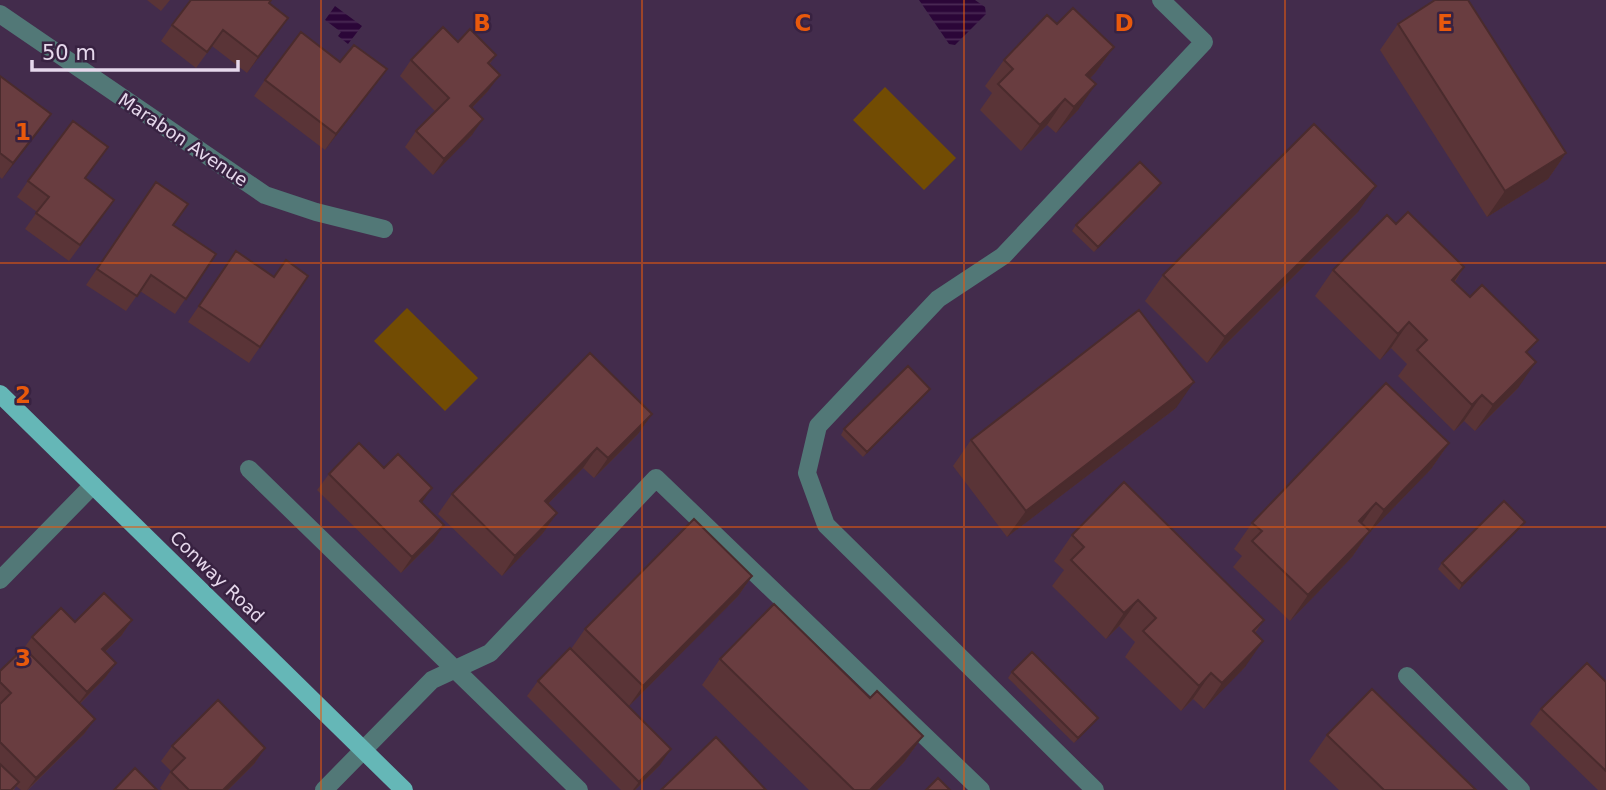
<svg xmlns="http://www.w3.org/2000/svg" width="1606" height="790" viewBox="0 0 1606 790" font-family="'DejaVu Sans',sans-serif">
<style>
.pitch{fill:#724c03}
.water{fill:url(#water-rules)}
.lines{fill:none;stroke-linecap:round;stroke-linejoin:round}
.minor{stroke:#527877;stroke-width:18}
.major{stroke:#65b7b7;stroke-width:18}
.wall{fill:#5a3437}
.shaded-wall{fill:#4a2b2d}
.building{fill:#693d40;stroke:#4a2b2d;stroke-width:2}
.grid{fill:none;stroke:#e8590c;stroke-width:2;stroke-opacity:0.55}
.labels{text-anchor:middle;stroke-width:5;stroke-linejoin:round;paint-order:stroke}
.street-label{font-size:18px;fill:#e6d8ec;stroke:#382241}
.grid-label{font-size:23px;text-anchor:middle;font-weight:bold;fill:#e8590c;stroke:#382241;stroke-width:5;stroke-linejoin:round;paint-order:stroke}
</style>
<defs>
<pattern id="water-rules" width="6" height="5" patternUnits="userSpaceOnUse" patternTransform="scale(1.75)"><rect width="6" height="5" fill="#2b0638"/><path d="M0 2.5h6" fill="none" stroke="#4a2a55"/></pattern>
</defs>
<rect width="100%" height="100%" fill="#432c4c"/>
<path class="pitch" d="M885,87L956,158L924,190L853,120Z
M407,308L478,378L445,411L374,341Z"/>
<path class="water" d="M919,0H975L985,7L986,14L955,45L949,44Z
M335,6L362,26L348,44L338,36L341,32L325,20Z"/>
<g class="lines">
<path class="minor" d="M0,14L265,195L316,212L384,229
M249,469L579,790
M0,580L93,485
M1407,676L1521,790
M324,790L432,680L490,653L656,478L981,790
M1095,790L826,525L807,473L818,426L938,299L1003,256L1204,42L1161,0"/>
<path class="major" d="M0,394L404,790"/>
</g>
<path class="wall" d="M147,0H170L161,11Z
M269,3L288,18L247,73L212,46L196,68L161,41L172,25Z
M1057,24L1114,47L1095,73L1090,78L1078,110L1056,133L1047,125L1021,151L980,110L992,93L985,86L1004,60Z
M1398,24L1566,153L1548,179L1487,217L1380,50Z
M458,42L496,55L489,65L488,91L472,108V135L433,175L405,147L416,131L435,111L400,76L411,60Z
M340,62L387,69L325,150L254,96L265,80Z
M0,76L51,114L2,179L0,177Z
M85,178L114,200L69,261L25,229L37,212L17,197L28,181Z
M156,182L173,225L216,254L175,314L140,291L126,311L86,285Z
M1161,183L1157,189L1094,252L1072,231L1076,225Z
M1358,212L1207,363L1145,301L1163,275Z
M1396,224L1464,267L1455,282L1528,354L1518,388L1475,431L1464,421L1454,431L1398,376L1407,364L1391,348L1380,360L1315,296L1333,270Z
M236,251L274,277L308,276L249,363L188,322Z
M930,389L926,394L863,457L841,435L844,429Z
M1176,408L1007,537L953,466L971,440Z
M652,414L638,434L594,478L583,468L548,504L557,513L543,533L502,576L438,514L452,494Z
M1449,443L1431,469L1367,535L1352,557L1290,621L1233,567L1242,556L1234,549L1252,523Z
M384,468L422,503L444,525L433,541L401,573L317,490L329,474Z
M1525,522L1521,527L1459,590L1438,569L1442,563Z
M1072,535L1264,620L1255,633L1245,667L1204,709L1193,699L1181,711L1125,657L1135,642L1119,626L1106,639L1052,586L1064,570L1054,561Z
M752,576L738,596L629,706L571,649L585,629Z
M132,620L121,636L105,652L116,663L105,678L80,704L95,719L84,734L28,790H21L16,786L14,790H0V671L24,648L32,637L75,622Z
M720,659L870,698L923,736L904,762L877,790H809L702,685Z
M1012,672L1094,723L1074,743L1008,678Z
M538,681L660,765L635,790H621L527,696Z
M1606,682V790H1598L1530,724L1541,709Z
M1327,735L1476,790H1339L1309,761Z
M172,746L265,748L254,764L228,790H162L160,788L171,771L161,761Z"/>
<path class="shaded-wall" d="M288,18L277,33L247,73L258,57Z
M1114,47L1095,73L1068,101L1086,75Z
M387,69L375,85L325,150L336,134Z
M500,75L488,91L459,121L470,106Z
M1096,84L1078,110L1056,133L1074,107Z
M1065,99L1047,125L1021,151L1040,125Z
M51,114L40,130L2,179L13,163Z
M483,119L472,135L433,175L444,159Z
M1566,153L1548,179L1487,217L1505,191Z
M1161,183L1157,189L1094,252L1098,247Z
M1376,186L1358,212L1207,363L1225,337Z
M1464,267L1446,293L1452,280Z
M1409,322L1391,348L1380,360L1398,334Z
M1536,362L1518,388L1475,431L1493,405Z
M1194,382L1176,408L1007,537L1026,511Z
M930,389L926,394L863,457L867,452Z
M1482,395L1464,421L1454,431L1472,405Z
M652,414L638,434L594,478L608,458Z
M1449,443L1431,469L1367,535L1352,557L1290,621L1308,595L1369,532L1384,510Z
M597,448L583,468L531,521L545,501Z
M432,488L421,504L420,501Z
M1376,503L1358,529L1359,521Z
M557,513L543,533L502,576L515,556Z
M1525,522L1521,527L1459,590L1462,584Z
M444,525L433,541L401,573L412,557Z
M752,576L738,596L629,706L643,686Z
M1138,600L1119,626L1106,639L1124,613Z
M132,620L121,636L91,665L102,649Z
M1263,641L1245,667L1204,709L1222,683Z
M116,663L105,678L75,708L87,692Z
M1211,673L1193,699L1181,711L1199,686Z
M1098,718L1094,723L1074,743L1078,738Z
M95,719L84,734L27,790L36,778Z
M923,736L904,762L877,790H870Z
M265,748L254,764L228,790H223Z
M671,749L660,765L635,790H633L639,782Z"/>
<path class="building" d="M191,0H271L269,3L288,18L258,57L223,30L207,52L172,25Z
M1435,0H1468L1566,153L1505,191L1398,24Z
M1073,8L1114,47L1086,75L1096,84L1074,107L1065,99L1040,125L998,84L1013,69L1004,60L1047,15L1057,24Z
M443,27L458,42L470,29L496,55L488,63L500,75L470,106L483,119L444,159L416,131L449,98L411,60Z
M301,32L340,62L354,45L387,69L336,134L265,80Z
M0,76L51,114L13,163L0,153Z
M73,121L108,147L85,178L114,200L80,245L36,213L49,197L28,181Z
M1314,124L1376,186L1225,337L1163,275Z
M1140,162L1161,183L1098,247L1076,225Z
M156,182L188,204L173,225L216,254L186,299L151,275L137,296L97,269Z
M1408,212L1464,267L1452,280L1470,297L1482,285L1538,340L1526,352L1536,362L1493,405L1482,395L1472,405L1417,350L1427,340L1409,322L1398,334L1333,270L1387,215L1396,224Z
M236,251L274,277L286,260L308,276L260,347L199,306Z
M1139,310L1194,382L1026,511L971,440Z
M590,353L652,414L608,458L597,448L545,501L557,513L515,556L452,494Z
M908,366L930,389L867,452L844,429Z
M1386,383L1449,443L1384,510L1376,503L1359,521L1370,531L1308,595L1252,541L1262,531L1252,523Z
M359,443L384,468L398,454L432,488L420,501L444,525L412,557L329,474Z
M1124,482L1264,620L1253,631L1263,641L1222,683L1211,673L1199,686L1143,631L1156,618L1138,600L1124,613L1071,560L1084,547L1072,535Z
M1504,501L1525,522L1462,584L1442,563Z
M694,519L752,576L643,686L585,629Z
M104,593L132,620L102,649L116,663L87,692L32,637L61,608L75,622Z
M774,604L870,698L877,691L923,736L870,790H854L720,659Z
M24,648L95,719L36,778L0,742V704L11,693L0,682V671Z
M570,648L671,749L639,782L538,681Z
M1032,652L1098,718L1078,738L1012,672Z
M1587,663L1606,682V771L1541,709Z
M1372,689L1476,790H1384L1327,735Z
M218,700L265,748L223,790H189L171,772L185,758L172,746Z
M716,737L766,790H661Z
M0,764L19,782L11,790H0Z
M135,768L157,790H114Z
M938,778L950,790H926Z"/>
<path class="grid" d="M321,0V790M642,0V790M964,0V790M1285,0V790M0,263H1606M0,527H1606"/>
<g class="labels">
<g class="street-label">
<text transform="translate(183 140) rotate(34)" y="6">Marabon Avenue</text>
<text transform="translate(217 577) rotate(44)" y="6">Conway Road</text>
</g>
</g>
<g class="grid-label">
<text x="482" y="31">B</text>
<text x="803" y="31">C</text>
<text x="1124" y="31">D</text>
<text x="1445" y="31">E</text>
<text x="23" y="140">1</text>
<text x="23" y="403">2</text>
<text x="23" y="666">3</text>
</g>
<path d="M32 60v10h206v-10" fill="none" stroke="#e6d8ec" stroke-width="3.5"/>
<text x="42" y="60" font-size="21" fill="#e6d8ec" stroke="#382241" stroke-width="5" paint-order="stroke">50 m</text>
</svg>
